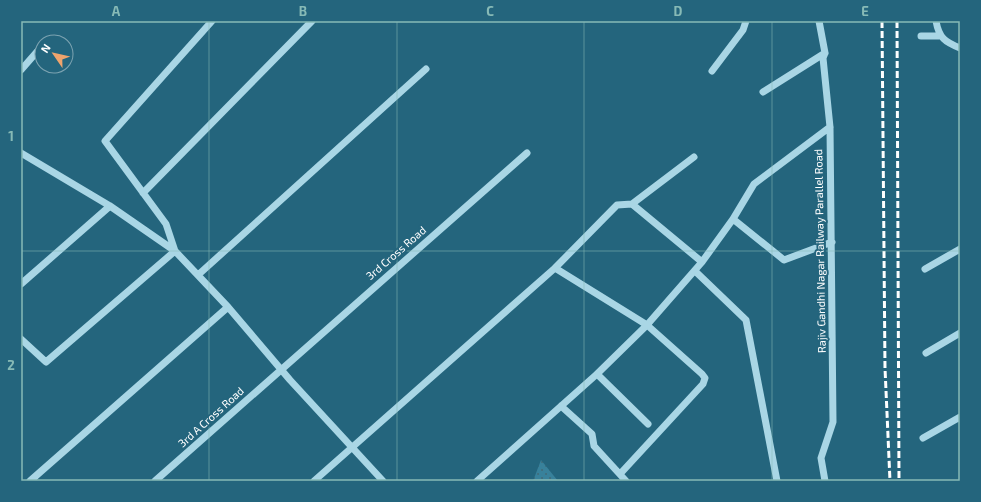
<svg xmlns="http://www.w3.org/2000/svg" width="981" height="502" viewBox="0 0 981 502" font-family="'Exo 2',sans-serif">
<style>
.grass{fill:url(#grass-dots)}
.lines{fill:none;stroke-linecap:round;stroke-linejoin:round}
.minor{stroke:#a9d6e5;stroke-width:7}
.rail{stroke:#fff;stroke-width:3;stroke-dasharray:7 3;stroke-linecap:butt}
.grid{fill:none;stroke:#87bab6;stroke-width:1;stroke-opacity:0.55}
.labels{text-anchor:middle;stroke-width:4;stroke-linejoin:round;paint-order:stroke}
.street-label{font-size:11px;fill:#fff;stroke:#24657d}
.neatline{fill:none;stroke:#87bab6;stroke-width:1.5}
.grid-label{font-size:13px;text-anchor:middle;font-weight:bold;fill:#87bab6}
</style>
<defs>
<pattern id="grass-dots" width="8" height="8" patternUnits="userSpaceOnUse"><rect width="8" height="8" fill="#38819b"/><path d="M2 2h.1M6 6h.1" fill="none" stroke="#416977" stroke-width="1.8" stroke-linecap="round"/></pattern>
</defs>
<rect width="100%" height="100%" fill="#24657d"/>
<path class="grass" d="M541,460L558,481H533Z"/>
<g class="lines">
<path class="minor" d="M819,21L825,53L823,58L830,127L833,422L821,458L825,481
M936,21C939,38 945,42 960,48
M921,36H941
M21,70L42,46
M712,71L743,30L746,21
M763,92L825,53
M21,153L110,206L175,251L228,307L290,380L383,481
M143,193L312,21
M632,204L694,157
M733,219L784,260L832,242
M555,268L617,205L632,204L702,262
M925,269L960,249
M695,271L746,320L777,481
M198,275L426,69
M21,284L110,206
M21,339L46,362L175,251L166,224L105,141L212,21
M926,353L960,333
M597,374L648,424
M561,406L592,434L594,446L626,481
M923,438L960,417
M30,481L228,307
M155,481L527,153
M314,481L555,268L647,325L702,374L705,378L703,384L620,474
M477,481L597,374L647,325L702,262L733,219L754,184L830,127"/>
<path class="rail" d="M882,21L885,368L890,481
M897,21L899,481"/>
</g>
<path class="grid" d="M209,21V481M397,21V481M584,21V481M772,21V481M21,251H960"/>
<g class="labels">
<g class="street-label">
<text transform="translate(820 251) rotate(-91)" y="4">Rajiv Gandhi Nagar Railway Parallel Road</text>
<text transform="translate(396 253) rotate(-41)" y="4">3rd Cross Road</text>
<text transform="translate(211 417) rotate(-42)" y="4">3rd A Cross Road</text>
</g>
</g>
<rect width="981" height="502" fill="none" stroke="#24657d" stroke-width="44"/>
<g transform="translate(54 54) rotate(304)"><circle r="19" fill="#24657d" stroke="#7ca3b1"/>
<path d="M0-3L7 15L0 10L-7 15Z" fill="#efa46d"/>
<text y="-6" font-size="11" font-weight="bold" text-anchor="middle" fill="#ffffff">N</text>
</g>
<rect x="22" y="22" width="937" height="458" class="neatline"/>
<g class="grid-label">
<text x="116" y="16">A</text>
<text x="303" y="16">B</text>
<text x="490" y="16">C</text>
<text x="678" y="16">D</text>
<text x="865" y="16">E</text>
<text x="11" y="141">1</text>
<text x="11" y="370">2</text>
</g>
</svg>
